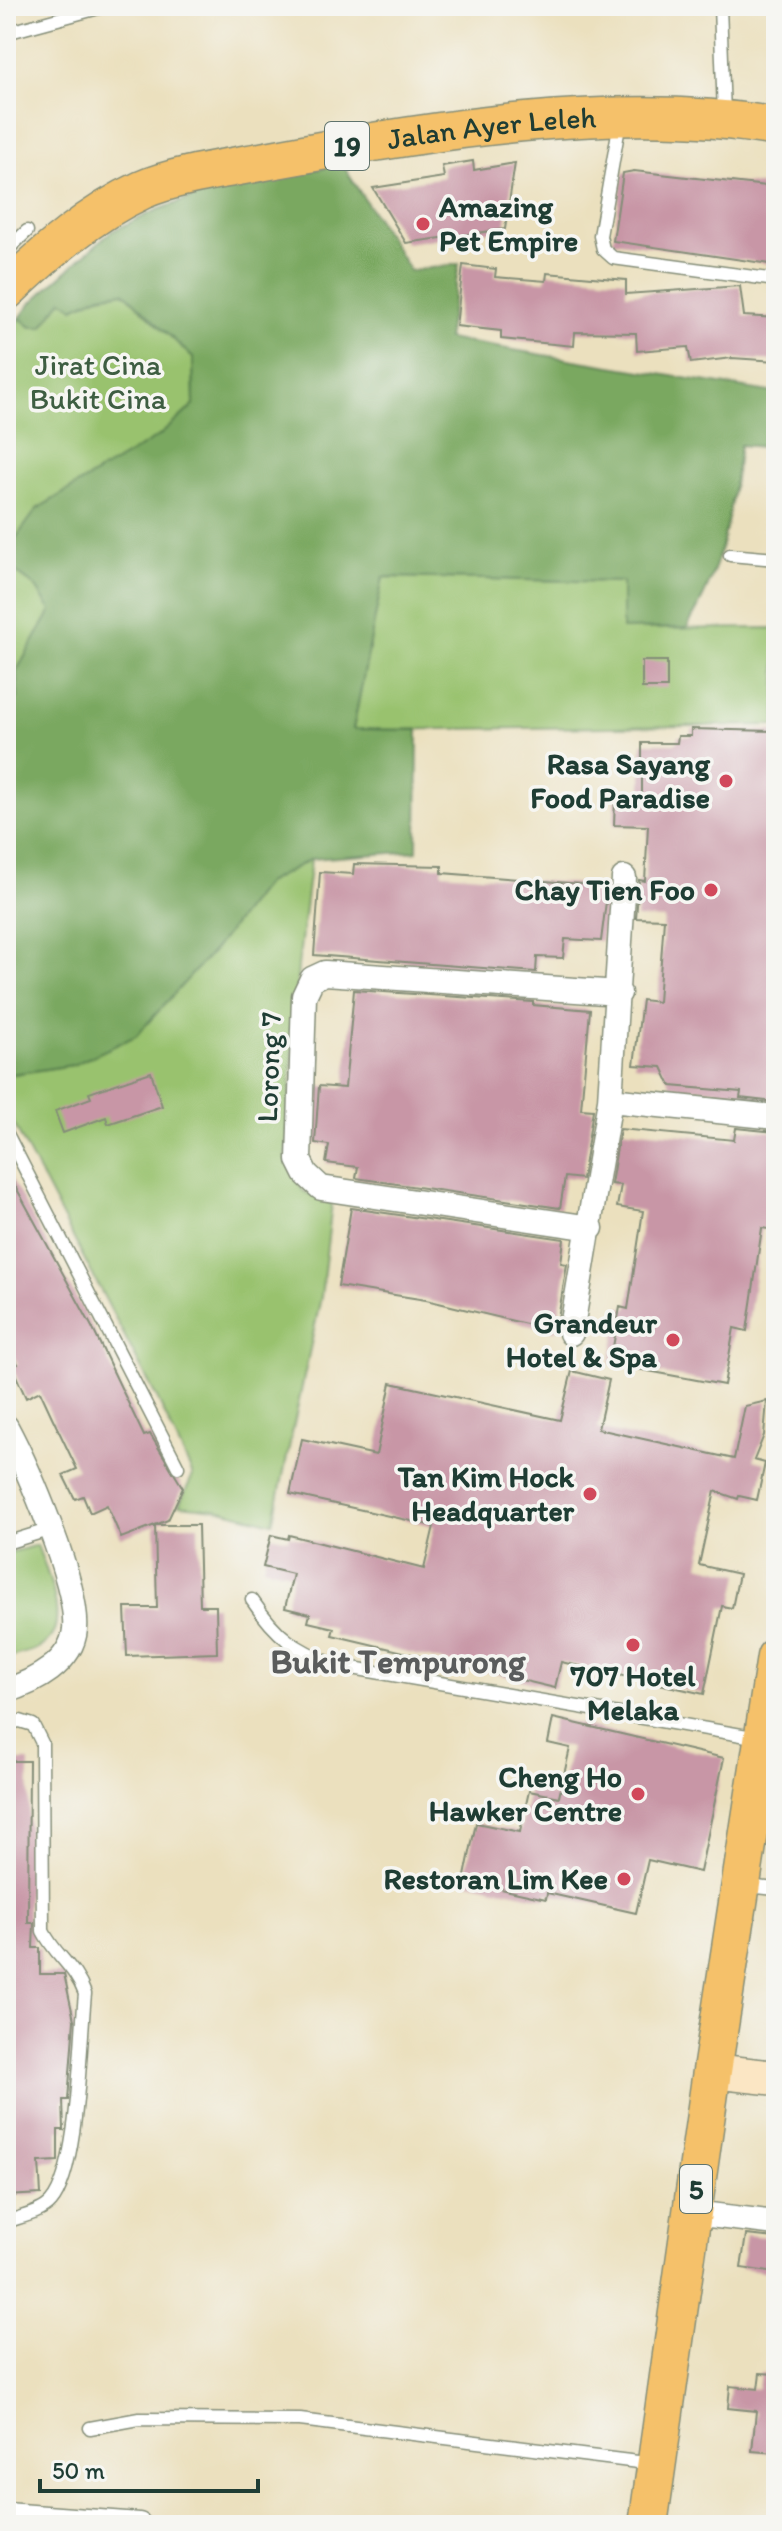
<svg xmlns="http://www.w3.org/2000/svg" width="782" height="2531" viewBox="0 0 782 2531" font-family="Itim,sans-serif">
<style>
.green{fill:#99c26e;stroke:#5c8051;stroke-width:2}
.forest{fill:#7aa861;stroke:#4c724a;stroke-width:2}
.building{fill:#c896a6}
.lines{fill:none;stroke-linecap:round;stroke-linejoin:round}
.lane-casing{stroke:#858e79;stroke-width:15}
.street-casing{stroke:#858e79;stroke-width:27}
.secondary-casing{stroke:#858e79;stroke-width:37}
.primary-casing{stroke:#858e79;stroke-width:41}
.lane{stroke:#fff;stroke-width:12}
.street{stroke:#fff;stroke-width:24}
.secondary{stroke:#fbe6c4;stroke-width:34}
.primary{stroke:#f5c16b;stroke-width:38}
.poi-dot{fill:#d1495b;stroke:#f6f6f2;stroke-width:3}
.labels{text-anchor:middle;stroke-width:7;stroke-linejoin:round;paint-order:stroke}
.shield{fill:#f6f6f2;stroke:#60746d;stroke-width:2}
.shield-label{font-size:28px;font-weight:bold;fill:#1f3d34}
.street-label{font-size:30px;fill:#1f3d34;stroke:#f6f6f2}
.poi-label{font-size:30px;font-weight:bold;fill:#1f3d34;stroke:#f6f6f2;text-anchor:end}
.park-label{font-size:30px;fill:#3e5e42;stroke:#f6f6f2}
.quarter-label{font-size:34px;font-weight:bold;fill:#5a5c5c;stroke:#f6f6f2}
</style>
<rect width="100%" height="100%" fill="#f6f6f2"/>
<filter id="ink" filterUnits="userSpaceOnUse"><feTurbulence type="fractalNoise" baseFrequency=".0125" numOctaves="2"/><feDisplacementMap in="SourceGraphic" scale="16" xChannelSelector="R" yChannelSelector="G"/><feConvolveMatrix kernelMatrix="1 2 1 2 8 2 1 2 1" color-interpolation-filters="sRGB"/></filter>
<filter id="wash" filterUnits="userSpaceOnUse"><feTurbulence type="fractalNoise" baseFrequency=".006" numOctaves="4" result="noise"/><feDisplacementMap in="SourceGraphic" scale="32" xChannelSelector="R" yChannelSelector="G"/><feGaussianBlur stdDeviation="1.8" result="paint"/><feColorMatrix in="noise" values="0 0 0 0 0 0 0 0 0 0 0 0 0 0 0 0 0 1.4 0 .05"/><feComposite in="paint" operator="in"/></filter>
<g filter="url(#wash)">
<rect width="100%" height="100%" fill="#ebe0be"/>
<path class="green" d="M124,292L193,358L194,405L159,436L37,509L11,568L35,586L52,611L16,672L18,698L6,711V333L20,318L31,327H42L62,300C85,301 102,295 124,292Z
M383,577L623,582L622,629L776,628V725L353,730Z
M311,859L298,966L286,1158L303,1191L332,1203L321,1297L273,1523L216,1509L179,1505L193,1475L158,1400L6,1109V1075L73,1065L213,951L266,883Z
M37,1545C46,1571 73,1625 42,1646C32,1652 17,1655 6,1658V1554Z"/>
<path class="forest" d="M342,164L410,271L459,264L447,339L776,393V448L740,445C730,515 723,567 687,628L622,629V582L383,577L353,729L418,730L417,851L311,859L266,883L213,951L136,1036L73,1065L6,1075V711L18,698L16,672L51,611L35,586L11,568L10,546L37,509L159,436L194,405L193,358L124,292L101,295L74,308L62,300L42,327H31L20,318L30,304L110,232L157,210L218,189Z"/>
<g id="blocks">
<path class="building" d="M473,161L474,170L515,163L505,229L406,243L373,188L444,177L442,166Z
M634,171L776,187V265L613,241L623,173Z
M463,265L496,269L495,277L546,281L547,273L626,280V294L740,286L744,316L776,318V361L732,358L691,363L688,347L637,351L636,333L575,332L574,346L501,339V331L456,326Z
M642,661H667V688H642Z
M691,729L776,731V1102L740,1098L741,1092L671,1086L662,1067L634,1065L642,1000L658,1002L664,919L636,918L639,880L645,881L648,826L614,825L615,799H642V743H677L678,736H691Z
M354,864L442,866V873L608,886L601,941L565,939L563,958L537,957L536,972L314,955L320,872L353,874Z
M354,990L533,1002V1005L590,1010L581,1109L593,1110L582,1179L565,1177L560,1208L356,1178L358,1167L326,1163L329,1145L315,1143L319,1086L345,1088Z
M151,1072L162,1106L108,1124L106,1117L63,1133L55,1111L91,1098L89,1093Z
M736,1128L776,1132V1230L762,1228L747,1331L734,1328L724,1385L610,1364L620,1307L628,1309L643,1211L617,1207L621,1185L611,1184L620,1129L734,1140Z
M6,1169L92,1327L144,1436L150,1434L183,1488L168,1520L155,1525H198L200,1606H216L217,1653L127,1656L125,1608H157L155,1525L121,1538L107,1505L90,1513L83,1496L75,1499L63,1475L77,1469L52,1417L40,1391L26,1398L12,1367L18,1364L6,1342Z
M351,1208L564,1239L561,1263L567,1264L556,1331L426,1300L338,1286Z
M572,1371L609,1380L598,1429L734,1459L745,1406L767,1401L764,1435L754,1460L765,1463L757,1500L739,1496L738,1499L715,1491L699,1565L739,1574L732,1608L722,1606L704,1694L561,1662L555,1688L332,1635L334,1628L308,1622L310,1614L285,1608L293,1574L263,1567L271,1535L288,1539L289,1535L424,1569L434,1526L290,1494L302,1439L376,1455L391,1383L560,1420Z
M553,1718L724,1758L700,1872L648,1860L636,1913L547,1893L546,1899L464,1881L476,1823L520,1832L529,1791L559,1797L570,1748L548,1743Z
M6,1761H29L28,1923H34L33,1948H40V1974H64L74,2020L68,2100H63L64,2130H58V2161L39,2162L41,2194L6,2196Z
M746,2235L776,2238V2273L741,2268Z
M760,2373L776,2374V2453L752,2451L756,2411L728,2408L730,2386L758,2389Z"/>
</g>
</g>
<g filter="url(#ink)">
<use href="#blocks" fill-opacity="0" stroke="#858e79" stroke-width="2"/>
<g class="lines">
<defs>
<path id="lane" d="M720,6L724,114
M6,33L106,6
M620,121L600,236L603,249L613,258L776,280
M6,251L27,231
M730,555L776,559
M6,1132L178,1467
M6,1543L48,1530
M252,1600C277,1637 294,1649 335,1665L759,1738
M6,1724L20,1721L33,1725L42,1743L43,1931C56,1957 75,1966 85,1994C80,2041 79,2170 51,2202C42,2213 19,2217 6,2222
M747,1886L776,1889
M90,2428L139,2419L300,2420L654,2464"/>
<path id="street" d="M610,1100L776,1117
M591,1228L321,1188L306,1174L299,1160L304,996L312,979L325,973L619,993
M571,1333L610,1100L624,878
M6,1427C28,1468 79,1586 75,1629C72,1663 34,1682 6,1691
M693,2213L776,2223
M6,2515L139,2525"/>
<path id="secondary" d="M712,2071L776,2078"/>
<g id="primary">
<path id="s1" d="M6,291C47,252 90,214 142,190C178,174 232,168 271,160C424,131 623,99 776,127"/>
<path d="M648,2525L712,2071L776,1657"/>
</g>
</defs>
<use href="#lane" class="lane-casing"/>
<use href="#street" class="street-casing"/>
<use href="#secondary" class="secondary-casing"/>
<use href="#primary" class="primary-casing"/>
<use href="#lane" class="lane"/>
<use href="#street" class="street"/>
<use href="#secondary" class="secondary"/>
<use href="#primary" class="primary"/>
</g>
</g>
<g class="poi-dot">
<circle cx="423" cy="224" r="8"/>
<circle cx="726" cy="781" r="8"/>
<circle cx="711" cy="890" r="8"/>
<circle cx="673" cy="1340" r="8"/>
<circle cx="590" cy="1494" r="8"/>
<circle cx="633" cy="1645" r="8"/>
<circle cx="638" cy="1794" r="8"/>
<circle cx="624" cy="1879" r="8"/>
</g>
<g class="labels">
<g class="shield">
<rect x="325" y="122" width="44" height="48" rx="6"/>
<rect x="680" y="2165" width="32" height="48" rx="6"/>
</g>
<g class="shield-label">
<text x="347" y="156">19</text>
<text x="696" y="2199">5</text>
</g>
<g class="street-label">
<text dy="10" stroke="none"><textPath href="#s1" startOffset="526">Jalan Ayer Leleh</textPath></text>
<text transform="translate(269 1067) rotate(-88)" y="10">Lorong 7</text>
</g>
<g class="poi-label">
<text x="439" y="217" text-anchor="start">Amazing<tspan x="439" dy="34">Pet Empire</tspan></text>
<text x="710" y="774">Rasa Sayang<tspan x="710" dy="34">Food Paradise</tspan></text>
<text x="695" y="900">Chay Tien Foo</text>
<text x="657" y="1333">Grandeur<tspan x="657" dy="34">Hotel &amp; Spa</tspan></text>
<text x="574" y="1487">Tan Kim Hock<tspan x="574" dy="34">Headquarter</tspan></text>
<text x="633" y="1686" text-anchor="middle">707 Hotel<tspan x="633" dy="34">Melaka</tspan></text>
<text x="622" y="1787">Cheng Ho<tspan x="622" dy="34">Hawker Centre</tspan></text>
<text x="608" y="1889">Restoran Lim Kee</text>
</g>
<g class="park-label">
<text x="98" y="375">Jirat Cina<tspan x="98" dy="34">Bukit Cina</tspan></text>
</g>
<g class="quarter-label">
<text x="398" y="1673">Bukit Tempurong</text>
</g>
</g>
<rect width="782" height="2531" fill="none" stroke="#f6f6f2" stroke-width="32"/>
<path d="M40 2479v12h218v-12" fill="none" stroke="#1f3d34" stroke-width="4"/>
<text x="52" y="2479" font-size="24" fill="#1f3d34" stroke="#f6f6f2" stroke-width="6" paint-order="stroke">50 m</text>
</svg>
